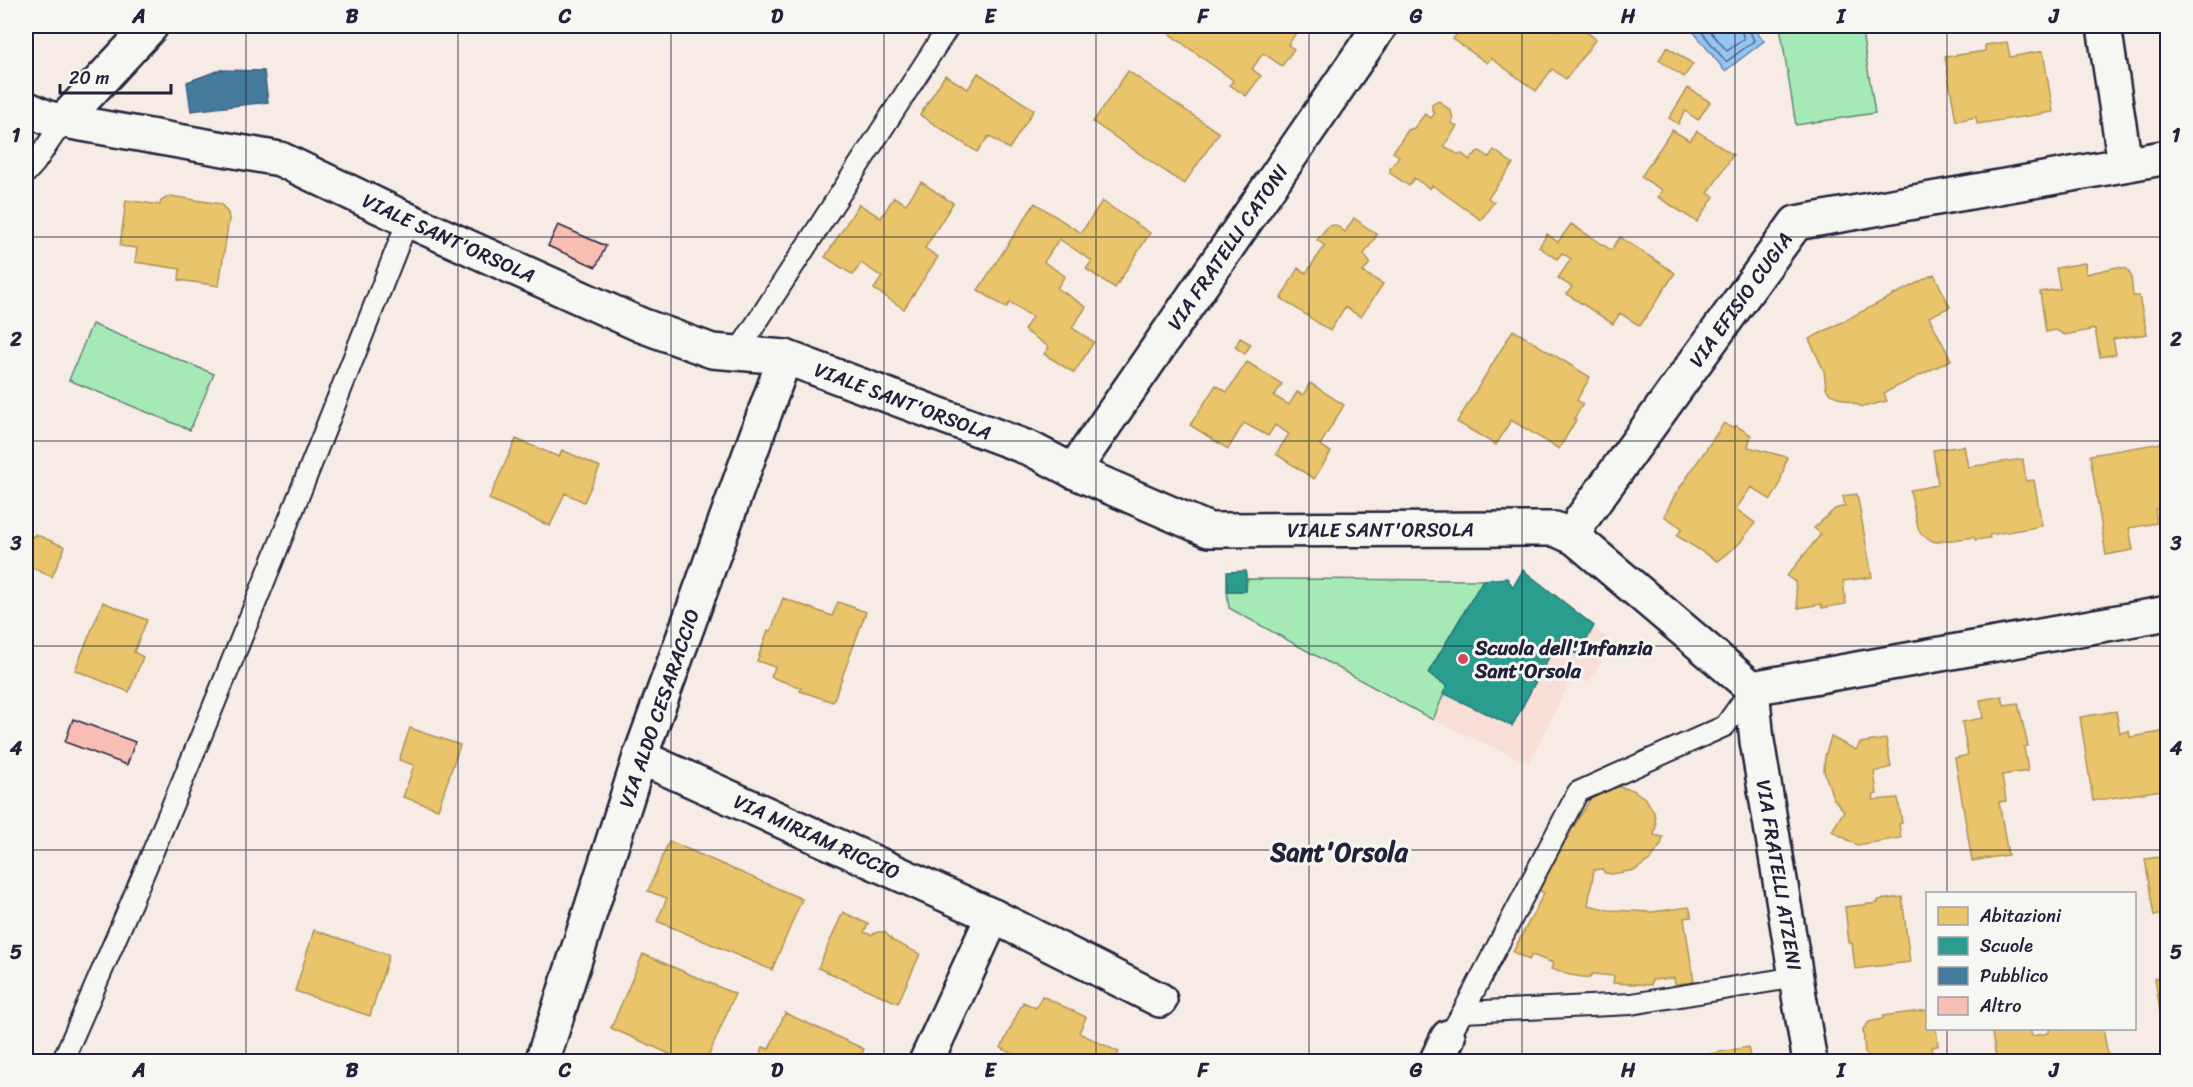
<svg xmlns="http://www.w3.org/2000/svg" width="2193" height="1087" viewBox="0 0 2193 1087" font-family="Sriracha,sans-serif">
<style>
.built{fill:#f8ded6}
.green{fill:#a5eab6;stroke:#648678;stroke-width:1.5}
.water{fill:#94c4f0;stroke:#6683a8;stroke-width:1.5}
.homes{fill:#e9c46a;stroke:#ad935c;stroke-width:1.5}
.schools{fill:#2a9d8f;stroke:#287876;stroke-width:1.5}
.public{fill:#457b9d;stroke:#3a6080;stroke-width:1.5}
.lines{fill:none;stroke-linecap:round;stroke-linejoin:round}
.shore{stroke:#506383;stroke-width:1.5}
.building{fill:#f9beb3;stroke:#22223b;stroke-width:1.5}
.service-casing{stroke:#22223b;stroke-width:24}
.minor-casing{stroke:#22223b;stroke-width:38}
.tertiary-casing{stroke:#22223b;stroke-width:38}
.service{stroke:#f6f6f2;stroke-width:20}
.minor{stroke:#f6f6f2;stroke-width:33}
.tertiary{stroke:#f6f6f2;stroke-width:33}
.grid{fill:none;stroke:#22223b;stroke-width:1.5;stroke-opacity:0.55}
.poi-dot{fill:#d1495b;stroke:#f6f6f2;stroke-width:2}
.labels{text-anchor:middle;stroke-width:6;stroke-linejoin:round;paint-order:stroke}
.street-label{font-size:20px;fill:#22223b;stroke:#f6f6f2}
.poi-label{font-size:20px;font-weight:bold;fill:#22223b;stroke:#f6f6f2;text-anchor:start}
.district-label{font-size:26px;font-weight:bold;fill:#22223b;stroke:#f6f6f2}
.neatline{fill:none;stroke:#22223b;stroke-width:2}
.grid-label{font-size:20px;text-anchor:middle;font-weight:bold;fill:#22223b}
</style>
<rect width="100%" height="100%" fill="#f7ebe5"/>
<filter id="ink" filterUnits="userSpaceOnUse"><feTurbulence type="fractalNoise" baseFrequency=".0167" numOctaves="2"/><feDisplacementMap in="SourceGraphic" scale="12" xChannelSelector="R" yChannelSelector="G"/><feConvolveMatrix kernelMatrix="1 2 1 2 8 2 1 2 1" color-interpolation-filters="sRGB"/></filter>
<g filter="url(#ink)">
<path class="built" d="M1523,570L1613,643L1589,682L1573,676L1529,763L1433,720L1229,608L1227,591H1246L1247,579L1483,580L1507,578L1513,586Z"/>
<path class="green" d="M1780,26H1861L1875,113L1796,125Z
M92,324L214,374L190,430L69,380Z
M1247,579L1483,580L1428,673L1447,686L1433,720L1229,608L1227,591H1246Z"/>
<path class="water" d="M1689,26H1752L1764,41L1725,71Z"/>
<path class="homes" d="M1163,26H1292L1298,30L1288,45L1294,49L1282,66L1263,53L1252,69L1261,76L1246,96L1230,85L1233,80L1161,28Z
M1463,26H1551L1559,31L1564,26H1578L1596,39L1566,79L1552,69L1536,91L1491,58L1487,63L1453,39Z
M2007,42L2010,57L2043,51L2053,112L1977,124L1976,117L1956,121L1945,57L1985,51V45Z
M1667,47L1693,64L1684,77L1659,60Z
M1128,71L1219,133L1184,184L1093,122Z
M978,73L1034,110L1009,149L989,136L977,152L920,115L945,75L968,89Z
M1688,88L1710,102L1698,120L1685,111L1678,124L1669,118Z
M1439,101L1451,111L1453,119L1451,123L1457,126L1444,146L1457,154H1462L1470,160L1477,152L1480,151L1489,157L1494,150L1513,164L1488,198L1494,202L1481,220L1432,185L1430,189L1414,178L1409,186L1390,173V169L1399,156L1393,152L1408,130L1414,128L1425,114L1431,118L1435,113L1432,111V104Z
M1672,130L1690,141L1697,131L1733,155L1708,193L1714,197L1697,222L1658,197L1662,190L1641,177Z
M921,182L953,203L925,248L938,257L904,309L874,289L882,277L861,263L853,275L825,257L859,204L881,218L894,197L906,204Z
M170,196L221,204L228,213L229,219L219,286L179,280L180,269L135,262L137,248L120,246L126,200L160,205L161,201Z
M1102,201L1150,233L1115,288L1086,269L1092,261L1059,239L1044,262L1065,276L1057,288L1086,307L1072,328L1094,342L1074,373L1044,354L1049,347L1024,330L1032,317L1010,302L1006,308L978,290L1035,203L1081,233Z
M1354,218L1377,235L1364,254L1370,263L1363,272L1383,284L1361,317L1345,307L1330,331L1281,298L1298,268L1306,273L1325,246L1317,240L1328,226L1336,225L1345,232Z
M1571,224L1611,250L1620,237L1675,273L1640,326L1620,313L1613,324L1567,294L1572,287L1558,278L1571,259L1562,253L1557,259L1539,247L1547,234L1558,242Z
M2085,263L2086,274L2117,267L2127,269L2131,276L2133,296H2139L2147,334L2113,339L2116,354L2100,357L2095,329L2065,335L2056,330L2046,332L2040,292L2060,289L2056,268Z
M1934,274L1950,307L1929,317L1951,360L1884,393L1887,401L1863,407L1830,394L1826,388L1824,371L1809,339Z
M1513,330L1590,377L1577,400L1583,404L1574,419L1576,420L1559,449L1511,420L1496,445L1457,422Z
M1240,338L1251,344L1245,354L1235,347Z
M1247,362L1282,384L1274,396L1289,405L1297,392L1303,395L1310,383L1344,405L1320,445L1331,452L1314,479L1276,454L1289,434L1275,425L1268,436L1244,423L1228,449L1190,425L1216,385L1227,392Z
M1724,423L1730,427L1737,426L1751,435L1748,447L1787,457L1779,486L1771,500L1751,487L1736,509L1755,523L1739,544L1717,561L1677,536L1682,528L1664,516L1675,495Z
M516,439L559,457L562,450L600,467L584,502L565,493L550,526L489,499Z
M2161,443L2164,464L2168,463V507L2155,509L2157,523L2129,528L2133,550L2106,555L2090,455Z
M1964,446L1968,467L2023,459L2026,481L2034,480L2042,526L1989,535L1990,538L1975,540L1974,537L1937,542L1932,541L1921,534L1918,528L1910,490L1938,485L1933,450Z
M1857,494L1872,577L1843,581L1846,604L1822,608L1821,604L1798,608L1795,582L1787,576L1821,534L1814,528L1835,509L1845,506L1843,496Z
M26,534L34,537L35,534L65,547L52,577L26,565Z
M783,598L832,616L838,602L866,612L833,702L800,691L801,688L771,677L775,667L757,661L768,630L771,631Z
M103,602L147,620L134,652L143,657L129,692L75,670Z
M2002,696L2004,705L2018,703L2028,746L2024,747L2028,771L2002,775L2006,801L1999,802L2008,855L1972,861L1955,758L1968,755L1962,722L1983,718L1980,700Z
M2116,711L2120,733L2129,731L2130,737L2168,731V789L2093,801L2080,717Z
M410,728L460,745L438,809L403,797L414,765L399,760Z
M1831,737L1856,750L1860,743L1886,739L1891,767L1874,772L1877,794L1874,795L1873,800L1898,798L1902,823L1899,824L1901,838L1857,845L1832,831L1844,811L1833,798L1824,771L1825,756Z
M1619,787L1633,790L1646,799L1654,812L1656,826L1654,835L1663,837L1661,845L1650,860L1635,870L1612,874L1605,873L1602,869L1594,870L1588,905L1609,910L1652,912L1689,907L1692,917L1684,918L1694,982L1675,984L1674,978L1652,980L1651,985L1613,983L1614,976L1592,974L1589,978L1570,975L1551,969L1553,963L1532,955L1529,960L1513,952L1544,893L1535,888L1559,844L1562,846L1591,798L1604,790Z
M669,841L802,899L772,970L657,921L667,898L648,891Z
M2168,856V913L2154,916L2145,859Z
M1902,897L1910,962L1855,969L1852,943H1849L1845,907L1878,903V900Z
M843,912L868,924L864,932L871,935L878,932H885L893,941L920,954L898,1003L818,968Z
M314,930L389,955L370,1016L295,991Z
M643,954L735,994L706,1062H688L611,1028Z
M2168,976V1051L2166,1052L2155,978Z
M1042,996L1086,1017L1079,1033L1119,1052L1114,1062H1022L1023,1059L1001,1048L1023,1002L1036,1008Z
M1927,1010L1928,1028H1936L1938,1046L1932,1047L1935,1062H1875L1865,1053L1863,1029L1869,1022L1883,1019V1016Z
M785,1013L864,1049L859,1062H757L763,1047L769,1049Z
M1991,1028H2030L2032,1036L2049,1033V1028H2103L2109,1062H1997Z
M1748,1047L1751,1062H1676L1677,1060Z"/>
<path class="schools" d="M1523,570L1594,626L1578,655L1557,642L1512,726L1443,693L1447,686L1428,673L1483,580L1507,578L1513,587Z
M1246,571V591H1227V572Z"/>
<path class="public" d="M220,70L264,71L268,102L191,111L187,82Z"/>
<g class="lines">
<path class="shore" d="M1697,26L1726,62L1754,41L1748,26
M1706,26L1727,51L1744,39L1740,26"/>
</g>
<path class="building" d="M558,225L606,246L596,267L548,246Z
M73,719L135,742L127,765L65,742Z"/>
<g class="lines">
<defs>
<path id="service" d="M26,173L35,163L64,120
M737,353L949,26
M1463,1012L1631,1004L1797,977
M1448,1037L1463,1012L1578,792L1725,726L1752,688
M62,1062C185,784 297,502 408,220"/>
<g id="minor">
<path d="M2104,26L2125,164"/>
<path d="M64,120L151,26"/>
<path id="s1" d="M785,357L1031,449L1073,471L1209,530L1555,529L1575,538L1752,688"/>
<path id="s2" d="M1073,471L1380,26"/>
<path id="s3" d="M1575,538L1581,520L1796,223L2168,157"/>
<path d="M1752,688L2168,613"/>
<path id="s4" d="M1752,688L1757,741L1810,1062"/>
<path id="s5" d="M640,757L993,916L926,1062"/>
<path d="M993,916L1160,1000"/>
<path d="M1436,1062L1448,1037"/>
</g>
<g id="tertiary">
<path id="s6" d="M26,108L48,118L280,159L408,220L641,325L712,351L785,357L640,757L542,1062"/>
</g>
</defs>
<use href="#service" class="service-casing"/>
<use href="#minor" class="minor-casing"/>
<use href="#tertiary" class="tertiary-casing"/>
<use href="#service" class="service"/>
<use href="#minor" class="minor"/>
<use href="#tertiary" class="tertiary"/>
</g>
</g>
<path class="grid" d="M246,26V1062M458,26V1062M671,26V1062M884,26V1062M1096,26V1062M1309,26V1062M1522,26V1062M1735,26V1062M1947,26V894M26,237H2168M26,441H2168M26,646H2168M26,850H2168M1947,1028V1062"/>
<circle class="poi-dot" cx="1463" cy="659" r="6"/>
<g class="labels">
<g class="street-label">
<text dy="7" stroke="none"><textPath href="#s6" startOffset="446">VIALE SANT'ORSOLA</textPath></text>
<text dy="7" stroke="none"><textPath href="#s2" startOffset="272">VIA FRATELLI CATONI</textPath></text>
<text dy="7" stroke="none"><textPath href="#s3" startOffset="291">VIA EFISIO CUGIA</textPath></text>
<text dy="7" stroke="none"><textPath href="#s1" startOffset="126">VIALE SANT'ORSOLA</textPath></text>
<text dy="7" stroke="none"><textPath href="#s1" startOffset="630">VIALE SANT'ORSOLA</textPath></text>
<text transform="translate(659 708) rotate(-71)" y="7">VIA ALDO CESARACCIO</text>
<text dy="7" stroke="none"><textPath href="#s5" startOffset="194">VIA MIRIAM RICCIO</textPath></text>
<text dy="7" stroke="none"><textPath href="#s4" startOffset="189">VIA FRATELLI ATZENI</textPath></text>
</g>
<g class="poi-label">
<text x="1475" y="655">Scuola dell'Infanzia<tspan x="1475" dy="23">Sant'Orsola</tspan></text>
</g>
<g class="district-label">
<text x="1339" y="861">Sant'Orsola</text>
</g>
</g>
<rect width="2193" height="1087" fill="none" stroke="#f6f6f2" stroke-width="66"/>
<rect x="1926" y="892" width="210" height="138" fill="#f6f6f2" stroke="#a1a1a9" stroke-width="1.5"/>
<rect x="1938" y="907" width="30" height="18" fill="#e9c46a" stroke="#a1a1a9" stroke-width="1.5"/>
<text x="1980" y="922" font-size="18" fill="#22223b">Abitazioni</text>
<rect x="1938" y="937" width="30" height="18" fill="#2a9d8f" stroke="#a1a1a9" stroke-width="1.5"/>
<text x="1980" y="952" font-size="18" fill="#22223b">Scuole</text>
<rect x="1938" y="967" width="30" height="18" fill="#457b9d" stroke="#a1a1a9" stroke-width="1.5"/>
<text x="1980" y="982" font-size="18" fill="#22223b">Pubblico</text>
<rect x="1938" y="997" width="30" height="18" fill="#f9beb3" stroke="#a1a1a9" stroke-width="1.5"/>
<text x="1980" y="1012" font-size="18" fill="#22223b">Altro</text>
<path d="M60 84v9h111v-9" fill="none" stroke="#22223b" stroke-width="3"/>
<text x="69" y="84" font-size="18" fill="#22223b" stroke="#f6f6f2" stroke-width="4.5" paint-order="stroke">20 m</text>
<rect x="33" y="33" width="2127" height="1021" class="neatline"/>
<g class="grid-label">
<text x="139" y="23">A</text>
<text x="352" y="23">B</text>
<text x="565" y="23">C</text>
<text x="777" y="23">D</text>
<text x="990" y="23">E</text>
<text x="1203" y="23">F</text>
<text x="1416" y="23">G</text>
<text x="1628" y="23">H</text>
<text x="1841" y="23">I</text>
<text x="2054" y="23">J</text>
<text x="16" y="142">1</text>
<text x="2176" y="142">1</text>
<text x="16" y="346">2</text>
<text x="2176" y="346">2</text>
<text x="16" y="550">3</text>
<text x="2176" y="550">3</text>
<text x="16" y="755">4</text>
<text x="2176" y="755">4</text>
<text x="16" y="959">5</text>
<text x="2176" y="959">5</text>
<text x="139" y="1077">A</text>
<text x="352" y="1077">B</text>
<text x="565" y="1077">C</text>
<text x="777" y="1077">D</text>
<text x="990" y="1077">E</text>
<text x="1203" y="1077">F</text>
<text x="1416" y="1077">G</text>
<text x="1628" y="1077">H</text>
<text x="1841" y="1077">I</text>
<text x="2054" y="1077">J</text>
</g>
</svg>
